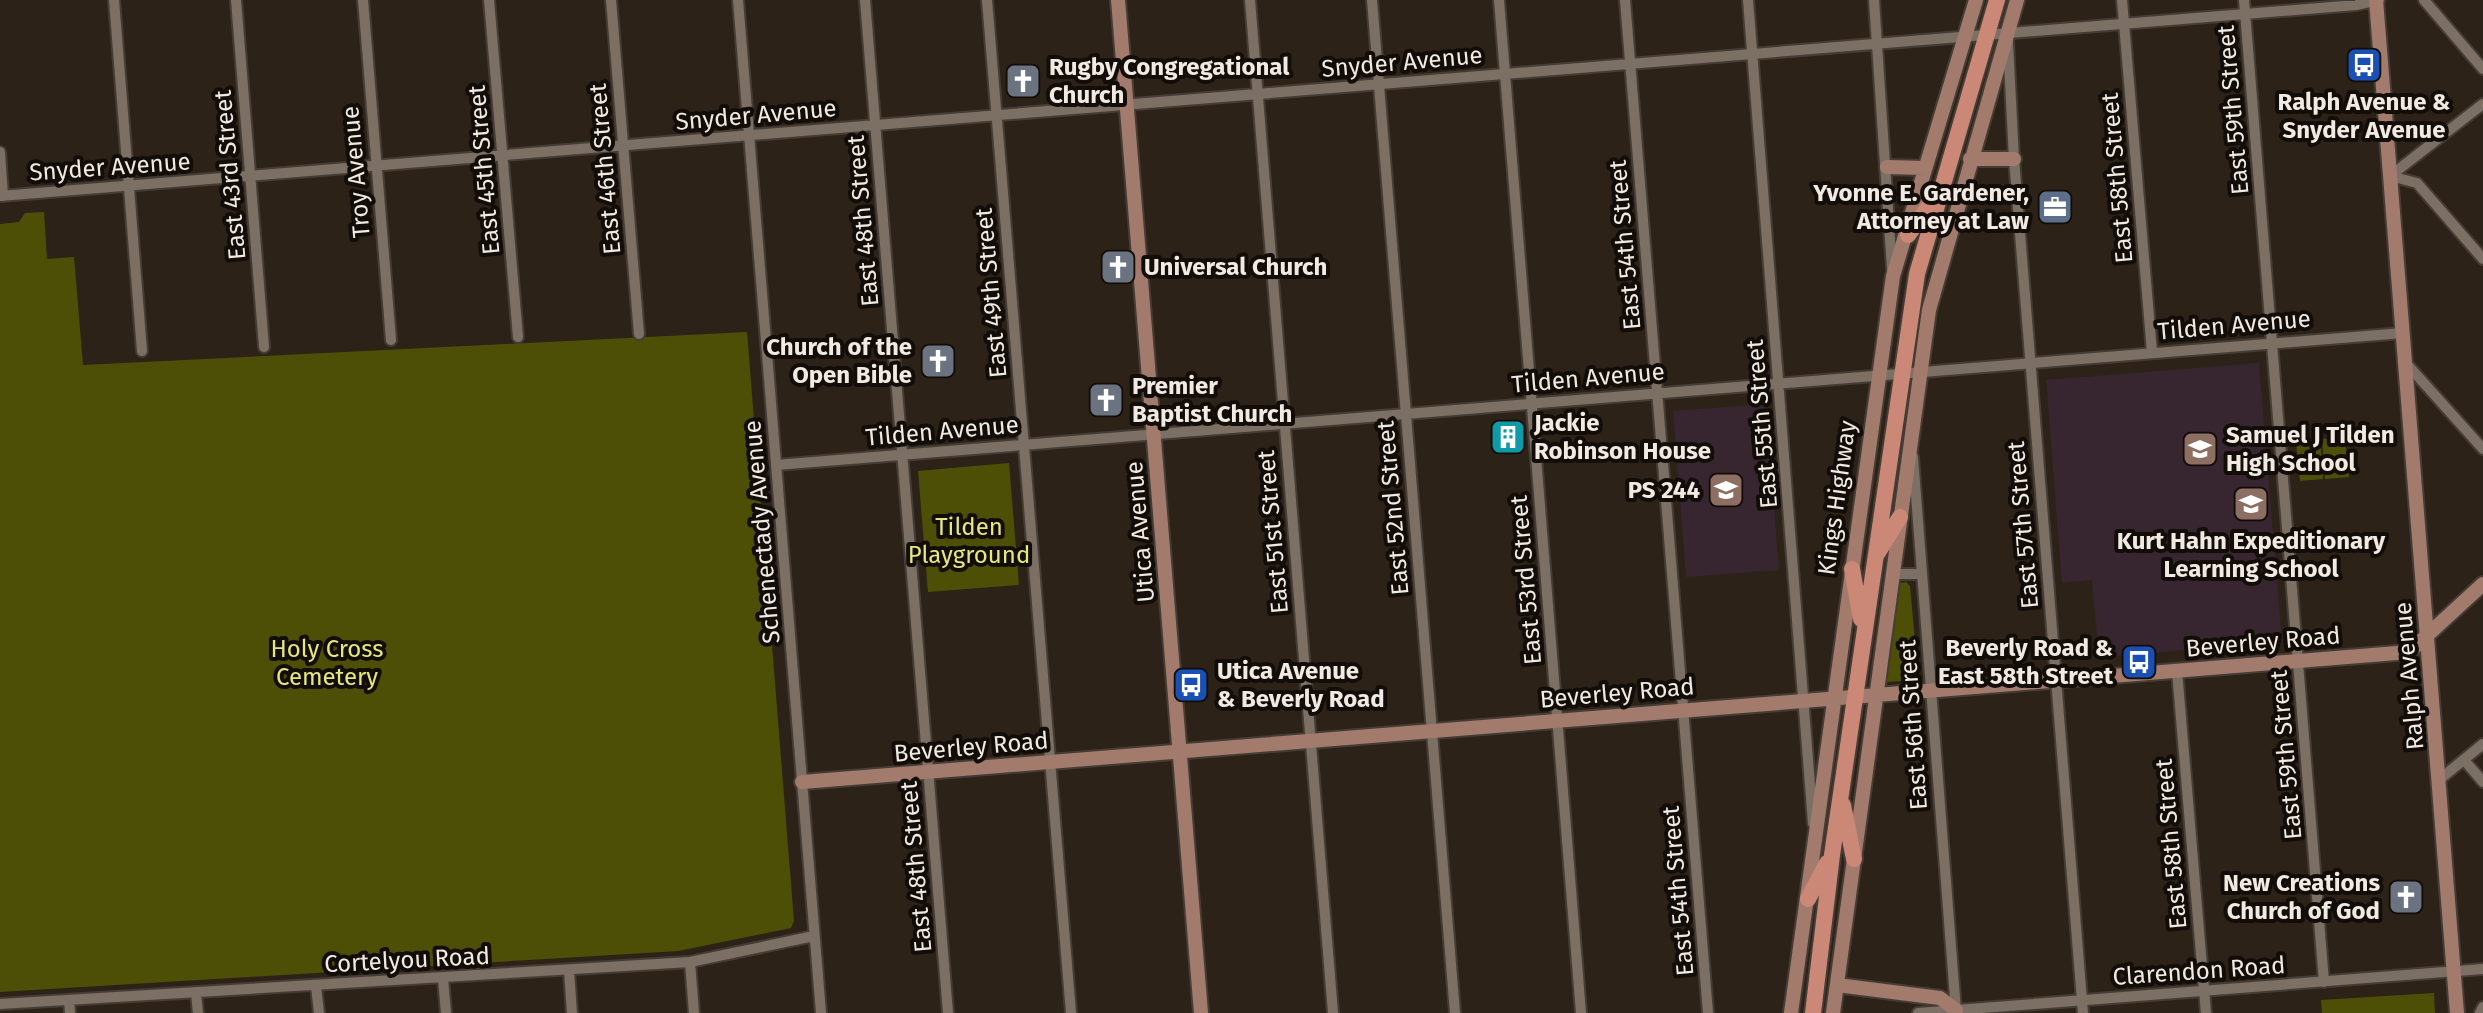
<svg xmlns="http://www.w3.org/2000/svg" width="2483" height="1013" viewBox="0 0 2483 1013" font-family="'Fira Sans',sans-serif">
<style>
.education{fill:#37262f}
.green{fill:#4e4f07}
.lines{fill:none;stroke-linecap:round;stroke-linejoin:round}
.street-casing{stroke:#453d35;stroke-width:14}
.secondary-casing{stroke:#453d35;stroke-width:18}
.primary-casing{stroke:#453d35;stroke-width:20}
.street{stroke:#7c6f63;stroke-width:10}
.secondary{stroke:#a37b6d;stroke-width:14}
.primary{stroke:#cb8877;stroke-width:16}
.labels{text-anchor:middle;stroke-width:8;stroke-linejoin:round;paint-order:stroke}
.street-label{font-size:24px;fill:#f1eae3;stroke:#120d08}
.poi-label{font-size:24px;font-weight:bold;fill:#f1eae3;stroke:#120d08;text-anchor:start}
.park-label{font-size:24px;fill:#e4e97d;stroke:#120d08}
</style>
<rect width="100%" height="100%" fill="#2d2218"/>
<path class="education" d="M2259,363L2282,641L2099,658L2092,580L2062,583L2046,380Z
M1766,404L1779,570L1686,577L1673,411Z"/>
<path class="green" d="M44,212L47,259L74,257L83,365L747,332L794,921L791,928L678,951L0,992V224L19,222L25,213Z
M2345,437L2349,477L2325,479L2322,439Z
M2320,439L2323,479L2300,481L2296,442Z
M1009,463L1019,585L928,592L918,471Z
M1906,582L1910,586L1918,674L1917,680L1886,682L1884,681L1899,583Z
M2434,993L2435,1013H2322L2321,1000Z"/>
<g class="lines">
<defs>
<path id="street" d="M114,0L142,351
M236,0L264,347
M363,0L391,340
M489,0L518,337
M611,0L639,334
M738,0L821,1013
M865,0L948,1013
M987,0L1071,1013
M1250,0L1333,1013
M1372,0L1455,1013
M1499,0L1581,1013
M1625,0L1708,1013
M1748,0L1813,823
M1874,0L1892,269
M2122,0L2152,352
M2244,0L2324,982
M2424,0L2483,69
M2008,43L2014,159L2083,1013
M0,152L3,196
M2390,176L2417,183L2483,259
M2390,176L2483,104
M0,196L2356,5L2379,0
M2405,362L2483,449
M1913,457L1956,1011
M776,465L2403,333
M1893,574H1922
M2177,671L2206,1013
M2464,760L2483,782
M2440,779L2483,744
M690,962L694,1013
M569,971L572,1013
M443,978L446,1013
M316,986L319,1013
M196,993L198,1013
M69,1000L70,1013
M0,1004L690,962L814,936
M1918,1013L2483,969
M2480,1013L2483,1007"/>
<path id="secondary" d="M1118,0L1201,1013
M2376,0L2457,1013
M1970,159H2014
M1887,167L1925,168
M802,782L2409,652L2483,584
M1837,985L1940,998L1956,1010
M1791,1013L1893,276L1976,0
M1833,1013L1929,310L2017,0"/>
<path id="primary" d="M1908,235L1935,198
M1877,554L1900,517
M1852,569L1861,619
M1843,805L1854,859
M1808,899L1827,863
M1813,1013L1832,855L1917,274L1997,0"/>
</defs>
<use href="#street" class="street-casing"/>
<use href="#secondary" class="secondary-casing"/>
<use href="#primary" class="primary-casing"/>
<use href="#street" class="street"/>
<use href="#secondary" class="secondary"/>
<use href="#primary" class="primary"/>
</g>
<defs>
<symbol id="bus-square" viewBox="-11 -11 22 22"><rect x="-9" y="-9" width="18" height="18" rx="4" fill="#1a4fb4" stroke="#120d08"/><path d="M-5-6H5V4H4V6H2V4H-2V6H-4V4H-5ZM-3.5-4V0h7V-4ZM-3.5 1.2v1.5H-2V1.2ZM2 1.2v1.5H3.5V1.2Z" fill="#fff"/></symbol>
<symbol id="church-square" viewBox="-11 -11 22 22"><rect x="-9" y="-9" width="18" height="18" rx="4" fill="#6b7280" stroke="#120d08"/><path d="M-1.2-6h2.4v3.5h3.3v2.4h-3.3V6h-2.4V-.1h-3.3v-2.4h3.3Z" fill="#fff"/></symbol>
<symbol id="office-square" viewBox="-11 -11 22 22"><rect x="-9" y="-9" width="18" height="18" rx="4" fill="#5c6f8a" stroke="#120d08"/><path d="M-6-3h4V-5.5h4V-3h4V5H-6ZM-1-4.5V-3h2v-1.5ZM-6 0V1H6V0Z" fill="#fff"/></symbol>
<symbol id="building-square" viewBox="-11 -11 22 22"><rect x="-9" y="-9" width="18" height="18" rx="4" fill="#0f9aa8" stroke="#120d08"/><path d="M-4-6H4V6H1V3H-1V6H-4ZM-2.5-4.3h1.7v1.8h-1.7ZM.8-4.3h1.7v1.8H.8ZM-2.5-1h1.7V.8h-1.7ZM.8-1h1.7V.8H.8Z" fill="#fff"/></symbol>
<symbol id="school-square" viewBox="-11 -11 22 22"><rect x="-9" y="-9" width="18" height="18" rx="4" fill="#8d6e63" stroke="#120d08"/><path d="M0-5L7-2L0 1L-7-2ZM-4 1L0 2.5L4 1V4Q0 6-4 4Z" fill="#fff"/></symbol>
</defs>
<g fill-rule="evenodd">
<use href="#bus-square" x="2344" y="45" width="40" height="40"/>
<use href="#church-square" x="1003" y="61" width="40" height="40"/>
<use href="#office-square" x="2035" y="187" width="40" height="40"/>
<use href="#church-square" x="1098" y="247" width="40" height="40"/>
<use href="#church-square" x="918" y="341" width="40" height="40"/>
<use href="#church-square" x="1086" y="380" width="40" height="40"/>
<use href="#building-square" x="1488" y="417" width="40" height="40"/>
<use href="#school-square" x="2180" y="429" width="40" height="40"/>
<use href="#school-square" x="1706" y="470" width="40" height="40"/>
<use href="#school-square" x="2231" y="484" width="40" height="40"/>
<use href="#bus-square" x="2119" y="642" width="40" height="40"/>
<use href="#bus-square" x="1171" y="665" width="40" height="40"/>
<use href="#church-square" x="2386" y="877" width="40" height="40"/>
</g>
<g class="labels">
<g class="street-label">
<text transform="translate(1402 62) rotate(-5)" y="8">Snyder Avenue</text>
<text transform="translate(2233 110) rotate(-95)" y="8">East 59th Street</text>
<text transform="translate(756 115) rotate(-5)" y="8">Snyder Avenue</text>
<text transform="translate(110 167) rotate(-4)" y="8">Snyder Avenue</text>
<text transform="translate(605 169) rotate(-95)" y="8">East 46th Street</text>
<text transform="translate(484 170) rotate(-95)" y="8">East 45th Street</text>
<text transform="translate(356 172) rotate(-95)" y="8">Troy Avenue</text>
<text transform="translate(230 175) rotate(-95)" y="8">East 43rd Street</text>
<text transform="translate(2117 178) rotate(-95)" y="8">East 58th Street</text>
<text transform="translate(863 221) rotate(-95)" y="8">East 48th Street</text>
<text transform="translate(1625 245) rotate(-95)" y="8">East 54th Street</text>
<text transform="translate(991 293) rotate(-95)" y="8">East 49th Street</text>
<text transform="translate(2234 325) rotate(-5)" y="8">Tilden Avenue</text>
<text transform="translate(1588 378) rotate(-5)" y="8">Tilden Avenue</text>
<text transform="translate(1762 424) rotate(-95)" y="8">East 55th Street</text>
<text transform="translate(942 431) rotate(-5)" y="8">Tilden Avenue</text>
<text transform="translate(1837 498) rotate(-82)" y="8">Kings Highway</text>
<text transform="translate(1393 508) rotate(-95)" y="8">East 52nd Street</text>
<text transform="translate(2023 525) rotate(-95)" y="8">East 57th Street</text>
<text transform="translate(762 532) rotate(-95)" y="8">Schenectady Avenue</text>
<text transform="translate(1140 532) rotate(-95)" y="8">Utica Avenue</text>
<text transform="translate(1273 532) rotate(-95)" y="8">East 51st Street</text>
<text transform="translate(1526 580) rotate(-95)" y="8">East 53rd Street</text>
<text transform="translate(2263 642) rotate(-5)" y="8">Beverley Road</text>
<text transform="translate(2409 676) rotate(-95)" y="8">Ralph Avenue</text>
<text transform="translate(1617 693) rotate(-5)" y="8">Beverley Road</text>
<text transform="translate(1913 725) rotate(-94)" y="8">East 56th Street</text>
<text transform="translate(971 747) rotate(-5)" y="8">Beverley Road</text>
<text transform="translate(2286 755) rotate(-95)" y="8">East 59th Street</text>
<text transform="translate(2171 844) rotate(-95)" y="8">East 58th Street</text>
<text transform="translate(916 867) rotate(-95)" y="8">East 48th Street</text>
<text transform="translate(1678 891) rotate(-95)" y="8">East 54th Street</text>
<text transform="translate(407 960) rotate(-3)" y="8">Cortelyou Road</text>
<text transform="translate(2199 971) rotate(-4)" y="8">Clarendon Road</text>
</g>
<g class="poi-label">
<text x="1049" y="75">Rugby Congregational<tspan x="1049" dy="28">Church</tspan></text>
<text x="2364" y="110" text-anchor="middle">Ralph Avenue &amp;<tspan x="2364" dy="28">Snyder Avenue</tspan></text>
<text x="2029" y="201" text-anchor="end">Yvonne E. Gardener,<tspan x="2029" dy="28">Attorney at Law</tspan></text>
<text x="1144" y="275">Universal Church</text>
<text x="912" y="355" text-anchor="end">Church of the<tspan x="912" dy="28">Open Bible</tspan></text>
<text x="1132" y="394">Premier<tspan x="1132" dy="28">Baptist Church</tspan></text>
<text x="1534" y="431">Jackie<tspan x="1534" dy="28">Robinson House</tspan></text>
<text x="2226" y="443">Samuel J Tilden<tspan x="2226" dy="28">High School</tspan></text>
<text x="1700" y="498" text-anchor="end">PS 244</text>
<text x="2251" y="549" text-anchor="middle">Kurt Hahn Expeditionary<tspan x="2251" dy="28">Learning School</tspan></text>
<text x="2113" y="656" text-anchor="end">Beverly Road &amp;<tspan x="2113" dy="28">East 58th Street</tspan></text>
<text x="1217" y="679">Utica Avenue<tspan x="1217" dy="28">&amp; Beverly Road</tspan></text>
<text x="2380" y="891" text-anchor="end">New Creations<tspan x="2380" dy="28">Church of God</tspan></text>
</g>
<g class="park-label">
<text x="969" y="535">Tilden<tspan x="969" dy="28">Playground</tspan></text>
<text x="327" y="657">Holy Cross<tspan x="327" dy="28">Cemetery</tspan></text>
</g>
</g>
</svg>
